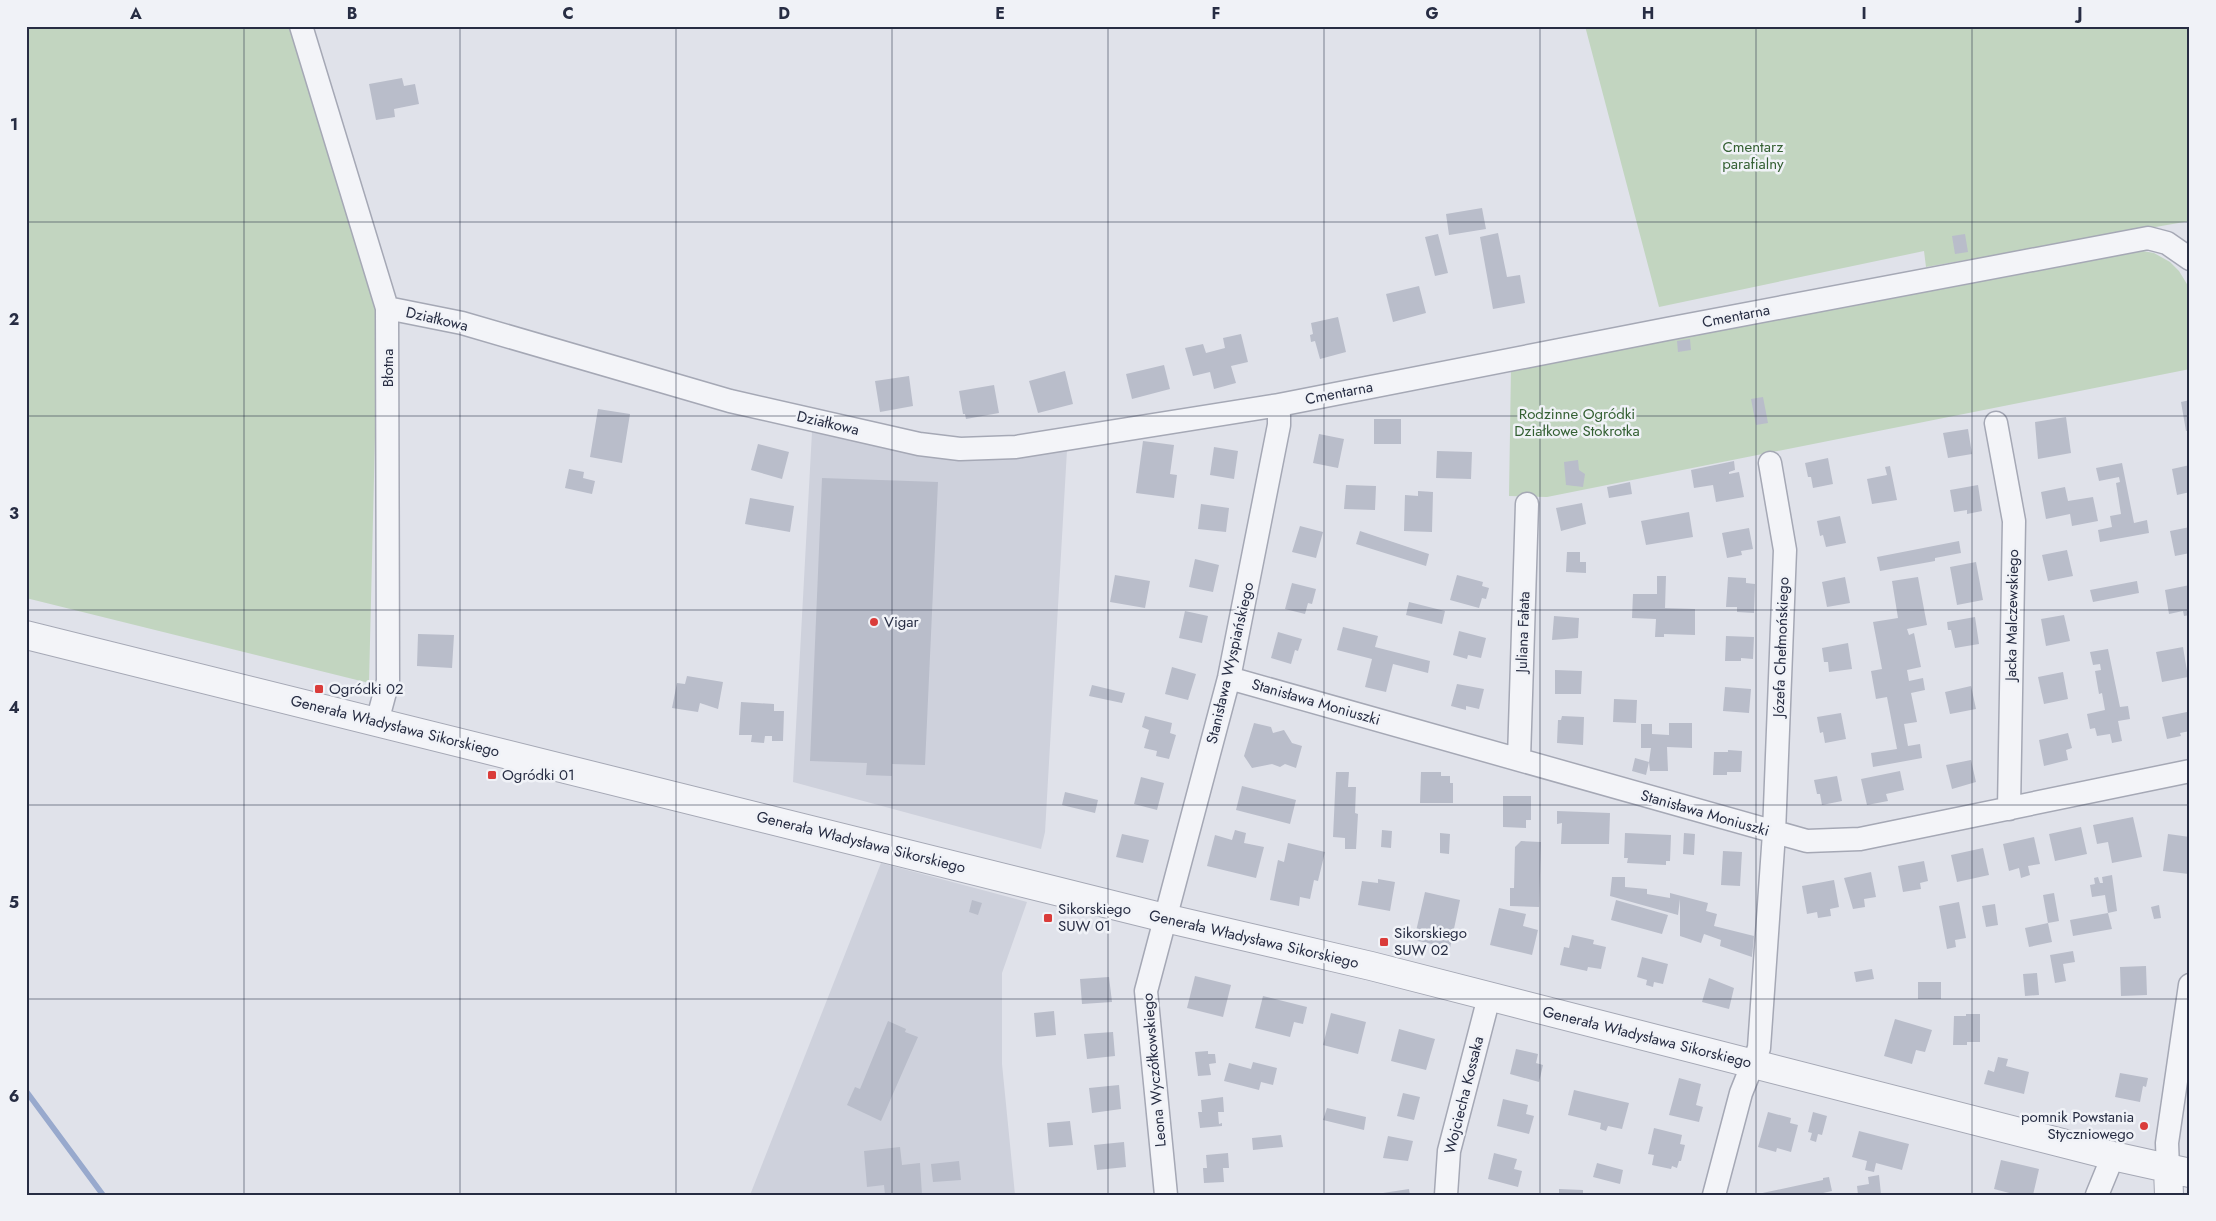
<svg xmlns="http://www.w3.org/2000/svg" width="2216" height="1221" viewBox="0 0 2216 1221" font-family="Jost,sans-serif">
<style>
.built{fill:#ced1dc}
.green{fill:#c2d5c0}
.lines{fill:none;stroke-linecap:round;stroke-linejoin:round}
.stream{stroke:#98a9cd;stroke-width:5.5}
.building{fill:#b9bdca}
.minor-casing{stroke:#a5a8b5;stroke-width:25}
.tertiary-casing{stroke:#a5a8b5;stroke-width:30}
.minor{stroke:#f3f4f8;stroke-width:22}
.tertiary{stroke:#f3f4f8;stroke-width:28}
.grid{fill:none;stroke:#272d43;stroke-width:1;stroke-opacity:0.55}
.poi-dot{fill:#da3c3a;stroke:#f0f2f7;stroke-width:2}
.labels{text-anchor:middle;stroke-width:5;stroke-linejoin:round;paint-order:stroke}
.park-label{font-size:15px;fill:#346033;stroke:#f0f2f7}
.street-label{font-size:15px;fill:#272d43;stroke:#f0f2f7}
.poi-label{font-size:15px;fill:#272d43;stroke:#f0f2f7;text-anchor:start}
.neatline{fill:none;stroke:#272d43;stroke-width:2}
.grid-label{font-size:16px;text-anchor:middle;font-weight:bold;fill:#272d43}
</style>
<rect width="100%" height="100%" fill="#e0e2ea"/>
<path class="built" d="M812,432L949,457L1067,450L1045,832L1041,849L793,782Z
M881,863L1027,902L1002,973V1064L1015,1195H750Z"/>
<path class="green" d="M26,26H291L378,313L369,683L26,598Z
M1585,26H2190V221L1926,267L1924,251L1659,307Z
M2137,250L2154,253L2170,262L2179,271L2190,289V369L1547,497L1509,496L1511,367Z"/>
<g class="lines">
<path class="stream" d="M26,1091L103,1195"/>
</g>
<path class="building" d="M402,78L404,86L415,84L419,104L394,109L395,117L376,120L369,84Z
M1482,208L1486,229L1449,235L1446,214Z
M1498,233L1507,277L1520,275L1525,303L1493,309L1480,237Z
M1438,234L1448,273L1435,276L1425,237Z
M1965,234L1968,252L1955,254L1952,236Z
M1419,286L1426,313L1393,322L1386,294Z
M1338,317L1346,352L1320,359L1315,341L1311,342L1310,335L1313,334L1311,323Z
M1241,334L1248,362L1231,366L1236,383L1214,389L1210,372L1193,376L1185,348L1203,344L1206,353L1225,348L1223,338Z
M1690,339L1691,350L1678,352L1677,341Z
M1164,365L1170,389L1132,399L1126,374Z
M1065,371L1073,404L1038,413L1029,381Z
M909,376L913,406L880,412L875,381Z
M994,385L999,413L966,419L965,414H963L959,391Z
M1763,397L1768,423L1756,425L1751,399Z
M2190,400V430L2186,431L2181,402Z
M598,409L630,414L622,463L590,457Z
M2066,417L2071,453L2038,459L2035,422Z
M1374,419H1401V444H1374Z
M1968,429L1972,454L1948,458L1943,433Z
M1319,434L1344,439L1338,468L1313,463Z
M1143,441L1174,445L1170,474L1177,475L1174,498L1136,493Z
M758,444L789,452L782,479L751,470Z
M1214,447L1238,451L1234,479L1210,475Z
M1437,451L1472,452L1471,479L1436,478Z
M1828,458L1833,484L1813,488L1811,477H1808L1805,463Z
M1578,460L1579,470L1585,474L1583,487L1566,485L1564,462Z
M1734,461L1735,470L1729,472V474L1739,472L1744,497L1716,502L1713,485L1694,488L1691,470Z
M2122,463L2134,523L2147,520L2149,533L2100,542L2098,530L2112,527L2110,516L2121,514L2116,483L2120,482L2119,477L2099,481L2096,468Z
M2190,465V492L2177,495L2172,469Z
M1890,466L1897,500L1872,504L1867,479L1887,475L1885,467Z
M569,469L584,472L583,478L595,481L592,494L565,488Z
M822,478L938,482L925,765L892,764V776L866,775L867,763L810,761Z
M1630,482L1632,494L1609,498L1607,487Z
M1346,485L1376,486L1375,510L1344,509Z
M1978,485L1982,511L1967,514V510L1954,512L1950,490Z
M2065,487L2068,501L2093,497L2098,521L2072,526L2070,514L2046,519L2041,492Z
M1418,491L1433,492L1432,532L1404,531L1405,495L1418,496Z
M750,498L794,506L790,532L745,524Z
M1582,503L1586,524L1561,531L1556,508Z
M1201,504L1229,508L1226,532L1198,529Z
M1689,512L1693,537L1646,545L1641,521Z
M1840,516L1846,543L1826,547L1823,535L1820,536L1817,521Z
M1300,526L1323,532L1316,558L1292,552Z
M2190,527V553L2175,556L2170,531Z
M1749,528L1753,549L1741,551L1742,555L1727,558L1722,533Z
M1360,531L1429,554L1426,566L1356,544Z
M1959,541L1961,553L1935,558V561L1880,571L1877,557Z
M2067,550L2073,576L2048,581L2042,555Z
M1567,552H1580V562H1586V573L1566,572Z
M1195,559L1219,565L1213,592L1189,587Z
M1976,562L1983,600L1957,605L1950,567Z
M1115,575L1150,581L1145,608L1110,602Z
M1457,575L1483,582L1482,586L1489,588L1486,599L1482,598L1479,608L1450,600Z
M1657,576H1666L1665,608L1695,609V635L1664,634V637H1655L1656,619L1632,618L1633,594H1657Z
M1728,577L1746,578V583L1755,584L1754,613L1737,612V607H1726Z
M1845,577L1850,603L1827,607L1822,582Z
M1918,577L1927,625L1907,629L1909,635L1914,633L1921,667L1907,670L1909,681L1923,678L1925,690L1911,693L1917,722L1904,724L1908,746L1920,744L1922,758L1873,767L1871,753L1897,749L1887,697L1876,699L1871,671L1882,669L1873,622L1898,618L1892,581Z
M2137,581L2139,593L2093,602L2090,590Z
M1292,583L1316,589L1312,604L1308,603L1305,614L1285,609Z
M2190,585V615L2184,616L2183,611L2169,614L2165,590Z
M1409,602L1445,611L1442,624L1406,615Z
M1185,611L1208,616L1202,643L1179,638Z
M2064,615L2070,641L2046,646L2041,619Z
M1554,616L1579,618L1578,638L1552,640Z
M1975,617L1979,644L1955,648L1951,630H1948L1947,622Z
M1343,627L1378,636L1375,647L1430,661L1428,673L1393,664L1386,692L1365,687L1372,659L1337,650Z
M1459,631L1486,638L1481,658L1468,655L1467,659L1453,655Z
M1278,632L1302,639L1298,651L1295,650L1291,664L1271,658Z
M418,634L454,635L452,668L417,666Z
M1726,636L1754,637L1753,659L1741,658V661H1725Z
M1848,643L1852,669L1829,672L1828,662H1824L1822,648Z
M2183,647L2188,677L2162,682L2156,652Z
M2108,649L2120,707L2128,706L2130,719L2118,721L2122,741L2112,743L2110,734L2097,736L2095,728L2090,729L2087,714L2105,710L2102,693L2099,694L2095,671L2101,670L2100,664L2093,665L2090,652Z
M1172,667L1196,674L1188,700L1165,694Z
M1555,670L1582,671L1581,694H1555Z
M2063,672L2068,699L2044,704L2038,677Z
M687,676L723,682L718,709L700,703L698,712L672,708L677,683L685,684Z
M1457,684L1484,689L1479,709L1466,706V710L1451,706Z
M1092,685L1125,693L1122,703L1089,696Z
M1971,686L1976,709L1950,714L1945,692Z
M1725,687L1751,689L1749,713L1723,711Z
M1614,699L1637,700L1636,723L1613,722Z
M741,702L774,704V711H784L783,741H772V736H765L764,743L751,742L752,735H739Z
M2187,712L2190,731L2180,733L2181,736L2167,739L2162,717Z
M1841,713L1846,739L1825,743L1823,732L1820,733L1817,717Z
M1145,716L1172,723L1170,733L1176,735L1169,759L1156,756L1157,751L1144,748L1149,730L1142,727Z
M1562,716L1584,717L1583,745L1557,743L1558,720H1561Z
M1254,723L1271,727L1273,733L1284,730L1292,743L1302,746L1296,768L1285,764L1280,767L1272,764L1252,768L1244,756Z
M1669,723H1692V748L1667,747L1668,771H1650L1649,762L1651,748H1641V724H1652V734L1669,735Z
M2068,733L2072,748L2066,750L2068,760L2044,766L2039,740Z
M1728,750L1742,751L1741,772H1727V775H1713L1714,752H1728Z
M1635,758L1649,762L1646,775L1632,771Z
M1971,760L1976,782L1952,789L1946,765Z
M1900,771L1904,790L1886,794L1888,801L1867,805L1861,779Z
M1336,772H1349L1348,787H1356L1355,813L1358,814L1356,849H1345V838L1333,837Z
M1421,772H1441V776H1450V783H1453V803H1420Z
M1837,776L1842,801L1822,805L1820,794H1817L1814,780Z
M1141,777L1164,783L1157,810L1134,804Z
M1242,786L1296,800L1290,824L1236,810Z
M1065,792L1098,800L1095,813L1062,805Z
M1503,796H1531V820H1526V828L1503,827Z
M1557,811L1610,813L1609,844H1561L1562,823L1557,824Z
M2133,817L2142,857L2112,863L2108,842L2097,844L2093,825Z
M2081,827L2087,854L2055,861L2049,834Z
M1235,830L1246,833L1244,843L1264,847L1256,878L1207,866L1215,835L1232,840Z
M1382,830L1392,831L1391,848L1381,847Z
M1440,833L1450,834L1449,854L1440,853Z
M1625,833L1671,835L1670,861H1666V865L1627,863L1628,858H1624Z
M1684,833L1695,834L1694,855L1683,854Z
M1122,834L1149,840L1143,863L1116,857Z
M2168,834L2190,837L2189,874L2163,871Z
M2034,837L2040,864L2028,866L2030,875L2021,878L2019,868L2009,871L2003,844Z
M1521,841L1541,842L1539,907L1510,906V888H1514L1515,847Z
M1288,843L1325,852L1318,881L1314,880L1310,899L1300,897L1299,906L1270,900L1278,860L1284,862Z
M1983,848L1989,875L1957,882L1951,855Z
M1723,851L1742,852L1740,886L1721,885Z
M1924,861L1928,881L1920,883L1921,889L1903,892L1898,866Z
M1871,872L1876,897L1864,899L1865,907L1853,909L1844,878Z
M2112,875L2117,911L2108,913L2105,895L2092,897L2090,885L2095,884L2094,878L2098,877L2100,883H2103L2102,877Z
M1612,877H1625V887L1647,889V894L1670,898V893L1708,903L1706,911L1717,914L1714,926L1754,936L1752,957L1720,946L1721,940L1704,934L1701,943L1680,936V899L1678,915L1610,896Z
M1378,879L1395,882L1390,911L1358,905L1362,881L1378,883Z
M1834,880L1839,907L1830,909L1831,916L1818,918L1817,912L1807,914L1802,886Z
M1425,892L1460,900L1450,948L1414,940Z
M2054,893L2059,921L2048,923L2043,895Z
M972,900L982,903L978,915L969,912Z
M1616,900L1668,915L1662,934L1611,920Z
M1959,902L1966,938L1955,940L1956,947L1947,949L1939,906Z
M1995,904L1998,925L1986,927L1982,906Z
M2159,905L2161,918L2154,919L2151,907Z
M1499,908L1526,914L1523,926L1538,930L1532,955L1490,945Z
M2108,913L2112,929L2073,936L2070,920Z
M2048,923L2052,942L2029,947L2025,928Z
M1572,935L1594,940L1593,944L1606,947L1601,969L1588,967L1587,971L1560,965L1564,947L1569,948Z
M2073,951L2075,962L2063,964L2066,981L2055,983L2050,955Z
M1642,957L1668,964L1663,984L1654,982L1653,987L1646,985L1647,980L1637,977Z
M2146,966L2147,995L2121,996L2120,967Z
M1872,969L1874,979L1856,982L1854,972Z
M2037,973L2039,995L2025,996L2023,974Z
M1195,976L1231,985L1223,1017L1187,1008Z
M1109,977L1112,1002L1082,1004L1080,979Z
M1709,978L1734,988L1729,1009L1702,1002Z
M1918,982H1941V999H1918Z
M1263,996L1307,1007L1303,1024L1294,1022L1290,1037L1255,1028Z
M1054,1011L1056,1035L1036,1037L1034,1013Z
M1331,1013L1366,1022L1358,1054L1323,1045Z
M1966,1014H1980V1042H1967V1045H1953L1954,1016H1966Z
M1895,1019L1932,1030L1925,1052L1916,1050L1912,1064L1884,1056Z
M888,1021L906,1029L905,1032L918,1037L881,1121L847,1105L855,1087L860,1089Z
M1399,1029L1435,1039L1426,1070L1391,1061Z
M1113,1032L1115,1056L1087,1059L1084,1034Z
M1516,1049L1538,1054L1536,1063L1543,1065L1539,1082L1510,1074Z
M1208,1051V1054H1215L1216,1063L1209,1064L1211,1075L1198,1076L1195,1052Z
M1998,1057L2008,1059L2006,1066L2029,1072L2024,1094L1984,1084L1988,1070L1994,1072Z
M1253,1062L1277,1068L1273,1085L1261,1082L1259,1090L1224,1081L1229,1063L1251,1069Z
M2120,1073L2148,1078L2146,1087L2143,1086L2140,1102L2115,1097Z
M1679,1078L1701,1084L1696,1105L1703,1107L1699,1122L1669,1115Z
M1119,1085L1121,1109L1092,1113L1089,1088Z
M1574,1090L1629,1103L1622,1129L1608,1126L1606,1131L1600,1129L1601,1123L1568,1115Z
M1403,1093L1420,1097L1414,1120L1397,1116Z
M1223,1097L1224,1112H1218L1219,1124L1222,1123V1126L1200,1128L1198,1112H1202L1201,1100Z
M1503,1099L1528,1105L1526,1114L1534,1116L1529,1134L1497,1126Z
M1327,1108L1366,1117L1364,1130L1323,1120Z
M1768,1112L1791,1118L1790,1123L1798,1125L1791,1152L1777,1148L1776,1152L1758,1147Z
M1813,1112L1827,1116L1822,1135L1818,1134L1816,1142L1810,1140L1812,1133L1808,1132Z
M1070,1121L1073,1145L1049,1147L1047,1123Z
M1654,1128L1682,1135L1680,1144L1685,1145L1681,1161H1679L1677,1168L1672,1166L1671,1169L1652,1165L1654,1155L1648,1154Z
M1859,1131L1909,1144L1902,1170L1876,1163L1874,1172L1865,1170L1867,1161L1852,1157Z
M1281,1135L1283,1147L1253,1150L1252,1138Z
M1388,1136L1413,1141L1408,1161L1383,1158Z
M1124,1142L1126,1167L1097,1170L1094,1145Z
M900,1147L902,1165L920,1163L922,1195H885L884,1185L867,1187L864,1151Z
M1228,1153L1229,1168H1223L1224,1182L1204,1183L1203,1168H1207L1206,1155Z
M1494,1153L1517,1159L1514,1169L1522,1171L1518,1187L1488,1179Z
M2001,1160L2039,1169L2033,1195H2017L1994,1189Z
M959,1161L961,1180L933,1182L931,1164Z
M1597,1163L1623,1170L1620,1184L1593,1177Z
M1879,1175L1881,1194L1858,1195L1857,1186L1869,1184L1868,1177Z
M1829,1177L1832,1191L1814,1195H1753L1823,1180V1178Z
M1409,1189L1410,1195H1384L1383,1193Z
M1559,1189L1583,1190V1195H1559Z"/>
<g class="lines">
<defs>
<path id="minor" d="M301,26L387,308L388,681L377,722
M387,308L462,323L730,401L919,444L960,449L1016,447L1279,405L1667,329L2148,238L2167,243L2190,259
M1996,423L2014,521L2009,809
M1229,678L1807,841L1860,839L2190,771
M1519,759L1527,504
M2168,1169L2167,1143L2190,985
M1166,1195L1146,991L1229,678L1279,425V405
M1446,1195L1449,1151L1489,997
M1714,1195L1741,1093L1759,1048L1774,833L1785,550L1770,463
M2097,1195L2113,1156"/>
<path id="tertiary" d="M26,635L1165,918L1371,966L2113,1156L2190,1173
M2168,1169L2169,1195"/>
</defs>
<use href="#minor" class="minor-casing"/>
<use href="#tertiary" class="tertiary-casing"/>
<use href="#minor" class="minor"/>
<use href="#tertiary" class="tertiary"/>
</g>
<path class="grid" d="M244,26V1195M460,26V1195M676,26V1195M892,26V1195M1108,26V1195M1324,26V1195M1540,26V1195M1756,26V1195M1972,26V1195M26,222H2190M26,416H2190M26,610H2190M26,805H2190M26,999H2190"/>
<g class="poi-dot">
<circle cx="874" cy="622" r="5"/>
<rect x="314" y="684" width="10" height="10" rx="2.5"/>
<rect x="487" y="770" width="10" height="10" rx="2.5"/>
<rect x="1043" y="913" width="10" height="10" rx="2.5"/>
<rect x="1379" y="937" width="10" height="10" rx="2.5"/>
<circle cx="2144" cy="1126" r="5"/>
</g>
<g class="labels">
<g class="park-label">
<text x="1753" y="152">Cmentarz<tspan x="1753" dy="17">parafialny</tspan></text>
<text x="1577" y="419">Rodzinne Ogródki<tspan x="1577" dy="17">Działkowe Stokrotka</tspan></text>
</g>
<g class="street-label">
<text transform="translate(1736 316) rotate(-11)" y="5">Cmentarna</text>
<text transform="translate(437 319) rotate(13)" y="5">Działkowa</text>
<text transform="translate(388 368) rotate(-90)" y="5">Błotna</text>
<text transform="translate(1339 393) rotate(-11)" y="5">Cmentarna</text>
<text transform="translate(828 423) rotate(13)" y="5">Działkowa</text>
<text transform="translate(2012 615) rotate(-89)" y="5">Jacka Malczewskiego</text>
<text transform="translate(1523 632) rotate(-88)" y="5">Juliana Fałata</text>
<text transform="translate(1781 647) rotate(-88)" y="5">Józefa Chełmońskiego</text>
<text transform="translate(1230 663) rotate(-77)" y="5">Stanisława Wyspiańskiego</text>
<text transform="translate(1316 702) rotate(16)" y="5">Stanisława Moniuszki</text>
<text transform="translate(395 726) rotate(14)" y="5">Generała Władysława Sikorskiego</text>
<text transform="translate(1705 813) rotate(16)" y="5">Stanisława Moniuszki</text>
<text transform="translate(861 842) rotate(14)" y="5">Generała Władysława Sikorskiego</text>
<text transform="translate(1254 939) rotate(13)" y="5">Generała Władysława Sikorskiego</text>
<text transform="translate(1647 1037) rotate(14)" y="5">Generała Władysława Sikorskiego</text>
<text transform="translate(1154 1070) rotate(-95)" y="5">Leona Wyczółkowskiego</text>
<text transform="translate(1464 1095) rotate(-76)" y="5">Wojciecha Kossaka</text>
</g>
<g class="poi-label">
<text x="884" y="627">Vigar</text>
<text x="329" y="694">Ogródki 02</text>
<text x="502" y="780">Ogródki 01</text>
<text x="1058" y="914">Sikorskiego<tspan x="1058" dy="17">SUW 01</tspan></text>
<text x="1394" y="938">Sikorskiego<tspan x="1394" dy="17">SUW 02</tspan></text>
<text x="2134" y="1122" text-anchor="end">pomnik Powstania<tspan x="2134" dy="17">Styczniowego</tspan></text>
</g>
</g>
<rect width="2216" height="1221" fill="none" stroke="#f0f2f7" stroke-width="55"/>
<rect x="28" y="28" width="2160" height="1166" class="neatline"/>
<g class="grid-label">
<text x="136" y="19">A</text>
<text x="352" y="19">B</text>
<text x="568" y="19">C</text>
<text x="784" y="19">D</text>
<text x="1000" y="19">E</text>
<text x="1216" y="19">F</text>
<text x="1432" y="19">G</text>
<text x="1648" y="19">H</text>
<text x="1864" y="19">I</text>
<text x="2080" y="19">J</text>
<text x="14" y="130">1</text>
<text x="14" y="325">2</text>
<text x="14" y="519">3</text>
<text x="14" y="713">4</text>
<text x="14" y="908">5</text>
<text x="14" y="1102">6</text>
</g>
</svg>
